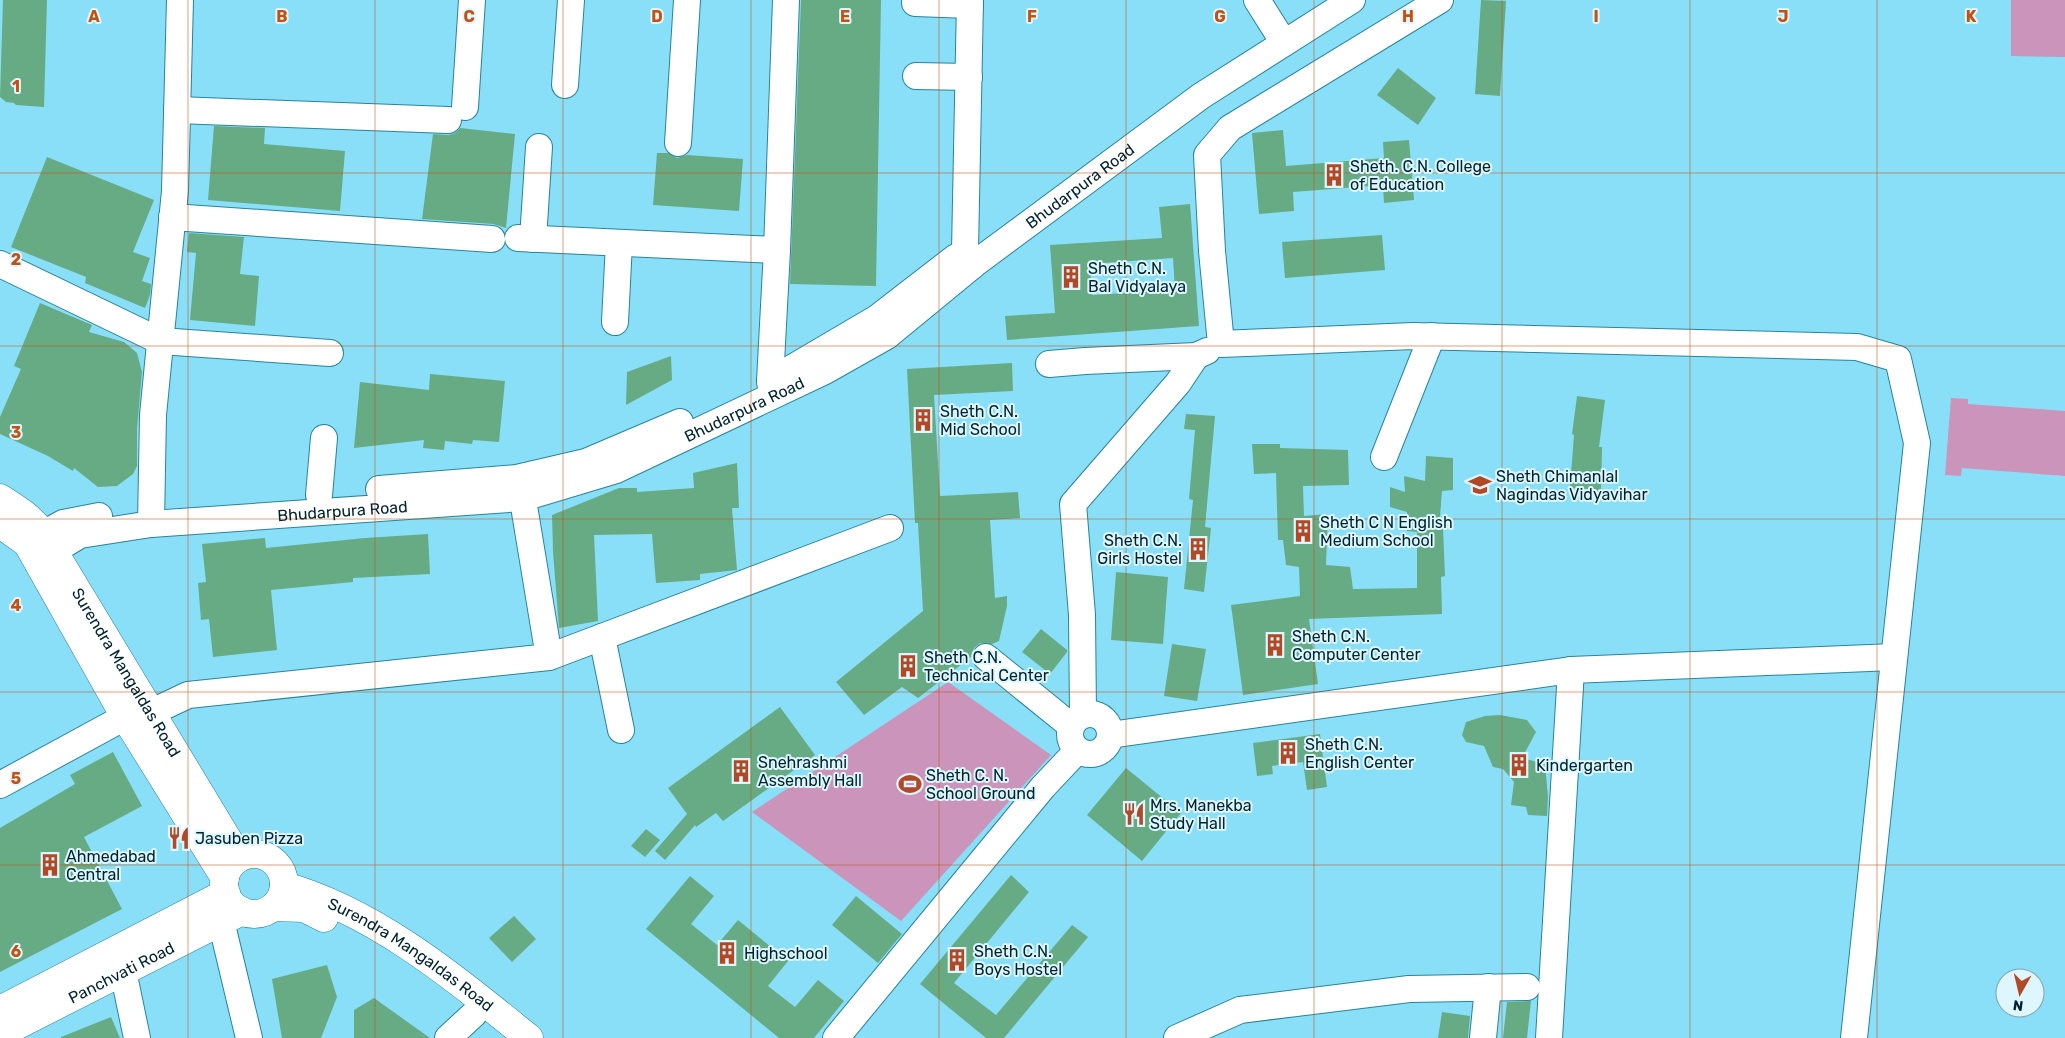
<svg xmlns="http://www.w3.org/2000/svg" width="2065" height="1038" viewBox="0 0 2065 1038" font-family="Rubik,sans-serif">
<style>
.green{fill:#cb94ba}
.building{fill:#67ab85;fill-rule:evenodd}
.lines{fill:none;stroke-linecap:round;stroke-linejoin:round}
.minor-casing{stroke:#28849b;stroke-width:28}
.major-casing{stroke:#28849b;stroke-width:29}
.minor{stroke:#fff;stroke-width:26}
.major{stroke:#fff;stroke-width:28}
.grid{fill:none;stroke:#c55111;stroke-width:1;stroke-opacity:0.55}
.labels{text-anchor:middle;stroke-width:4;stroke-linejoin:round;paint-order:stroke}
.poi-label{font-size:16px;fill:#00242e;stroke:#def6fe;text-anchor:start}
.street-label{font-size:16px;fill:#00242e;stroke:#def6fe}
.grid-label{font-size:16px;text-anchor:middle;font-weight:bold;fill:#c55111;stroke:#def6fe;stroke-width:4;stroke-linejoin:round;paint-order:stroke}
</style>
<rect width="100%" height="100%" fill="#89dff8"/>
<path class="green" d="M2011,0H2065V57L2011,56Z
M1951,398L1968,399V404L2065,411V476L1962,468L1961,476L1945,475Z
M948,682L1051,755L901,921L752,812Z"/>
<path class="building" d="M3,0H47L44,107L16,105L14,103L6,102L0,97Z
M801,0H881L876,286L790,284Z
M1481,0L1506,1L1500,96L1475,94Z
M1398,68L1436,98L1418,125L1377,95Z
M214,126L265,128L264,144L345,151L340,211L208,200Z
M460,128L515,134L506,228L493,224L422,219L433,134L448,135L455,133Z
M1283,130L1286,166L1384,158L1383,142L1409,140L1414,200L1384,203L1383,185L1293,192L1294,211L1259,214L1252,133Z
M657,153H668L677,158L687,155L743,159L739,211L653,205Z
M47,157L154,200L133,252L150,258L142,281L151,284L150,295L145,308L85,283L86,277L11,247Z
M1190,204L1199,326L1007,340L1005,316L1055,313L1050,245L1162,238L1159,207ZM1173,258L1175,290L1092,295L1090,264Z
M189,233L244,237L240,274L259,276L255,326L190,320L196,253L187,252Z
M1382,235L1385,270L1285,278L1282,242Z
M40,303L92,325L89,332L124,342L137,353L142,372L137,429V466L133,474L117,486L98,487L74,468L73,471L48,456L0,434V417L21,369L14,366Z
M671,356L672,380L626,405L627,372Z
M1012,363L1013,391L934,395L940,496L1018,492L1020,518L990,520L995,598L1007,596V606L999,641L992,644L980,643L974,648L971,657L918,698L902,687L864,715L836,682L923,611L918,523H915L907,369Z
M430,374L505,381L499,442L473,440L472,444L445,441L444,450L423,448L424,440L354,448L360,382L429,390Z
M1577,396L1605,400L1599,447H1602L1601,491L1570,488L1574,435L1572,434Z
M1186,414L1215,416L1205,527L1211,528L1204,592L1184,589L1193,500L1189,499L1195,430L1184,429Z
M1252,444H1280V448L1348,450L1349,485L1303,486L1304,516L1328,514L1326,565L1350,567L1353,589L1417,588V532L1407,531V512L1390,507V487L1405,492L1404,476L1425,481L1426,456L1453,458V490L1442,491L1439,529L1443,528L1445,576L1441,577L1442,614L1309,619L1318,684L1243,695L1231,605L1300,596L1299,567L1286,565L1283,540H1278L1276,473L1254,474Z
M737,463L739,508H732L737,570L700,574V580L656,583L652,534L594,535L598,621L559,628L553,552L552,515L619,488H637V492L694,488L693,473Z
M428,534L430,574L353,578V582L271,590L277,650L213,657L209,619L201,620L198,583L206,582L202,544L265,538L266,548L365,538Z
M1116,572L1168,577L1163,644L1111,640Z
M1041,629L1067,650V652L1050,674L1022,652Z
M1172,644L1206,649L1197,701L1164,696Z
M780,707L815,755L723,821L716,813L696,827L695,825L665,860L655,851L687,814L668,788Z
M1500,715L1527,720L1536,732L1522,758L1545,764L1548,797L1547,816L1528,815L1526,807L1511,805L1514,782L1503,769L1493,767L1484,746L1466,742L1462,735L1466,722L1485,716Z
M1320,734L1327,787L1307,790L1303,762L1272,766L1273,774L1257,776L1253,743Z
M113,752L142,806L84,837L122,909L0,972V828L75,784L70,775Z
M1126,768L1181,813L1142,861L1087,815Z
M646,829L660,840L645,857L631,846Z
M1011,875L1029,892L954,983L996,1015L1072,925L1088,937L1004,1038H986L920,984Z
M690,876L714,896L691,924L717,945L738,920L788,961L768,986L795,1007L818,980L844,1001L814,1038H779L646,929Z
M856,896L902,934L878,963L832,925Z
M514,916L536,939L512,962L489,938Z
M327,965L337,997L321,1038H282L272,979Z
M374,998L430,1038H354V1010Z
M1531,1001L1527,1038H1503L1507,1002Z
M1442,1012L1470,1016L1468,1038H1438Z
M111,1017L120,1038H61V1037Z"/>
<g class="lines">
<defs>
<g id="minor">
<path d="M970,0L965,251L972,266"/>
<path d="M1257,0L1284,43"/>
<path d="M1440,0L1230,128L1207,155L1212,251L1221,344L1413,336L1857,347L1898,359L1917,443L1854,1038"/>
<path d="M915,3L970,5"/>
<path d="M916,76L969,77"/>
<path d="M565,85L571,0"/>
<path d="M465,107L472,0"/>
<path d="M177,110L448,120"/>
<path d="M678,143L687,0"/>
<path d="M172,217L492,239"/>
<path d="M518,238L777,250"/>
<path d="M533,239L539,147"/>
<path d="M0,264L160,341L330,353"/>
<path d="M615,322L619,243"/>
<path d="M1049,364L1085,361L1196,356L1207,351"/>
<path d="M770,381L877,318L956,257"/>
<path d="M772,394L770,381L777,250L786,0"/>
<path d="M1384,457L1432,336"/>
<path d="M520,482L549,657"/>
<path d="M379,489L517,478L586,462L680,422"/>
<path d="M319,495L324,438"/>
<path d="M151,524L153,415L175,191L180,0"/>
<path d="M27,543L63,523L99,516"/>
<path id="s1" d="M37,561L80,535L151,524L523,498L616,470L825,371L887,336L977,262L1201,96L1352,0"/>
<path d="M602,637L621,730"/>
<path d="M986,657L1071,726"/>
<path d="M1571,670L1894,657"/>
<path d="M150,713L188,695L549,657L890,528"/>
<circle cx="1090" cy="734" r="20"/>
<path d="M1083,715L1082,615L1073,504L1178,383L1196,356"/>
<path d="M1110,735L1571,670L1549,1038"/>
<path d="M0,785L125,717"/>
<path d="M221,921L249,1038"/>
<path d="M123,971L137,1038"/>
<path d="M448,1038L474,1014"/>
<path d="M836,1038L1043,787L1077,751"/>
<path d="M1177,1038L1240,1010L1409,989L1527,987"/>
<path d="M1483,1038L1488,987"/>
</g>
<g id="major">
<path id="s2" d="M0,498C16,508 32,518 43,534L239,858"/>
<path d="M0,524L27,543L125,717L225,878"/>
<circle cx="254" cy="884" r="30"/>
<path id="s3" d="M284,886C375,911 457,980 529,1038"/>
<path d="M273,907L304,908L324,918"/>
<path d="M0,1010L226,893"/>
<path id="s4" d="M0,1034L242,911"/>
</g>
</defs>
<use href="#minor" class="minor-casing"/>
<use href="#major" class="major-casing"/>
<use href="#minor" class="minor"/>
<use href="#major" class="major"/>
</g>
<path class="grid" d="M188,0V1038M375,0V1038M563,0V1038M751,0V1038M939,0V1038M1126,0V1038M1314,0V1038M1502,0V1038M1690,0V1038M1877,0V1038M0,173H2065M0,346H2065M0,519H2065M0,692H2065M0,865H2065"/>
<defs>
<symbol id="building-bare" viewBox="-9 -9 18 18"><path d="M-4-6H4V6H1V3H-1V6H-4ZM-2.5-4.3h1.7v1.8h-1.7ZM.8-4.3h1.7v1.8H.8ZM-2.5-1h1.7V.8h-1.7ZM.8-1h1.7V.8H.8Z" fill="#b14927" stroke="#def6fe" stroke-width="2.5" paint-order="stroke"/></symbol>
<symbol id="school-bare" viewBox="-9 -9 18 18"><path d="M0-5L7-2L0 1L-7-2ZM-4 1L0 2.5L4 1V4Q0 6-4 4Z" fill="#b14927" stroke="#def6fe" stroke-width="2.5" paint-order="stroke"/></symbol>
<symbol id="stadium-bare" viewBox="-9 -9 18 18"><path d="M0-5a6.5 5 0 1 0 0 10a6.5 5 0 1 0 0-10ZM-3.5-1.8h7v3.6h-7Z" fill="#b14927" stroke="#def6fe" stroke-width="2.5" paint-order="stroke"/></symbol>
<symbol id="restaurant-bare" viewBox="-9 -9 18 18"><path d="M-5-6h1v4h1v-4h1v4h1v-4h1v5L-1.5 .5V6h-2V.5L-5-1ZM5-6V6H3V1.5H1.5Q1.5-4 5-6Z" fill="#b14927" stroke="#def6fe" stroke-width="2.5" paint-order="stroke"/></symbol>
</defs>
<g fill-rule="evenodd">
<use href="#building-bare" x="1318" y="159" width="32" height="32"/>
<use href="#building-bare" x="1055" y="261" width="32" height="32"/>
<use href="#building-bare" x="907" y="404" width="32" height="32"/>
<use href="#school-bare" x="1464" y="469" width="32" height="32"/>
<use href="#building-bare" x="1287" y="515" width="32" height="32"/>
<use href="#building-bare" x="1182" y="533" width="32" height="32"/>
<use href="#building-bare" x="1259" y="629" width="32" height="32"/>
<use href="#building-bare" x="892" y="650" width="32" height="32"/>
<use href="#building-bare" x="1272" y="737" width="32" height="32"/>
<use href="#building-bare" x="1503" y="749" width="32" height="32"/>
<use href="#building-bare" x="725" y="755" width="32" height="32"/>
<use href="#stadium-bare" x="894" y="768" width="32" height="32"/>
<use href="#restaurant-bare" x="1118" y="798" width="32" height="32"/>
<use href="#restaurant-bare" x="163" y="822" width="32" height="32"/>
<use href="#building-bare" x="34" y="849" width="32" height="32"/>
<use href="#building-bare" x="711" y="937" width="32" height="32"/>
<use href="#building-bare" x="941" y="944" width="32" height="32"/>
</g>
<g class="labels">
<g class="poi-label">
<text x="1350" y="172">Sheth. C.N. College<tspan x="1350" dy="18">of Education</tspan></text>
<text x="1088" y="274">Sheth C.N.<tspan x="1088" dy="18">Bal Vidyalaya</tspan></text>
<text x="940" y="417">Sheth C.N.<tspan x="940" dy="18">Mid School</tspan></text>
<text x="1496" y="482">Sheth Chimanlal<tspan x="1496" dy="18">Nagindas Vidyavihar</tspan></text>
<text x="1320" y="528">Sheth C N English<tspan x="1320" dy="18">Medium School</tspan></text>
<text x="1182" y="546" text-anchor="end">Sheth C.N.<tspan x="1182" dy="18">Girls Hostel</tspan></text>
<text x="1292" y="642">Sheth C.N.<tspan x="1292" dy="18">Computer Center</tspan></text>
<text x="924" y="663">Sheth C.N.<tspan x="924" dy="18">Technical Center</tspan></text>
<text x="1305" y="750">Sheth C.N.<tspan x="1305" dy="18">English Center</tspan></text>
<text x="758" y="768">Snehrashmi<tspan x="758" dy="18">Assembly Hall</tspan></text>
<text x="1536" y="771">Kindergarten</text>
<text x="926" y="781">Sheth C. N.<tspan x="926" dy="18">School Ground</tspan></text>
<text x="1150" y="811">Mrs. Manekba<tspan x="1150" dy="18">Study Hall</tspan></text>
<text x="195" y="844">Jasuben Pizza</text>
<text x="66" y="862">Ahmedabad<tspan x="66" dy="18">Central</tspan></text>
<text x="974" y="957">Sheth C.N.<tspan x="974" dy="18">Boys Hostel</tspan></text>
<text x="744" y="959">Highschool</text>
</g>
<g class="street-label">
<text dy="6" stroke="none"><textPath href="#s1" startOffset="1139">Bhudarpura Road</textPath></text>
<text dy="6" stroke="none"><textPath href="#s1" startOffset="734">Bhudarpura Road</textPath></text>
<text dy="6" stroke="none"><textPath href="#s1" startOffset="314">Bhudarpura Road</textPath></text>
<text dy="6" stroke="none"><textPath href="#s2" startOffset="218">Surendra Mangaldas Road</textPath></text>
<text dy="6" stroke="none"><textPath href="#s3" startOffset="145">Surendra Mangaldas Road</textPath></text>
<text dy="6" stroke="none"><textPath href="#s4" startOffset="136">Panchvati Road</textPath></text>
</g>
</g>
<g class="grid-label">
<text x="94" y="22">A</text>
<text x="282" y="22">B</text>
<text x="469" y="22">C</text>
<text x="657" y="22">D</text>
<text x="845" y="22">E</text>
<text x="1032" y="22">F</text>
<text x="1220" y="22">G</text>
<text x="1408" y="22">H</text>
<text x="1596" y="22">I</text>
<text x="1783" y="22">J</text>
<text x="1971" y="22">K</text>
<text x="16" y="92">1</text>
<text x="16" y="265">2</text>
<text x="16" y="438">3</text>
<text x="16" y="611">4</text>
<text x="16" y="784">5</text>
<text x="16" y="957">6</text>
</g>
<g transform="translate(2020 993) rotate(188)"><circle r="24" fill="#def6fe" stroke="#85a2ab"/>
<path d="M0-4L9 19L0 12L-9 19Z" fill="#b14927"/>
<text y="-8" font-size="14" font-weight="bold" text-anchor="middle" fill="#00242e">N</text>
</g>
</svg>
